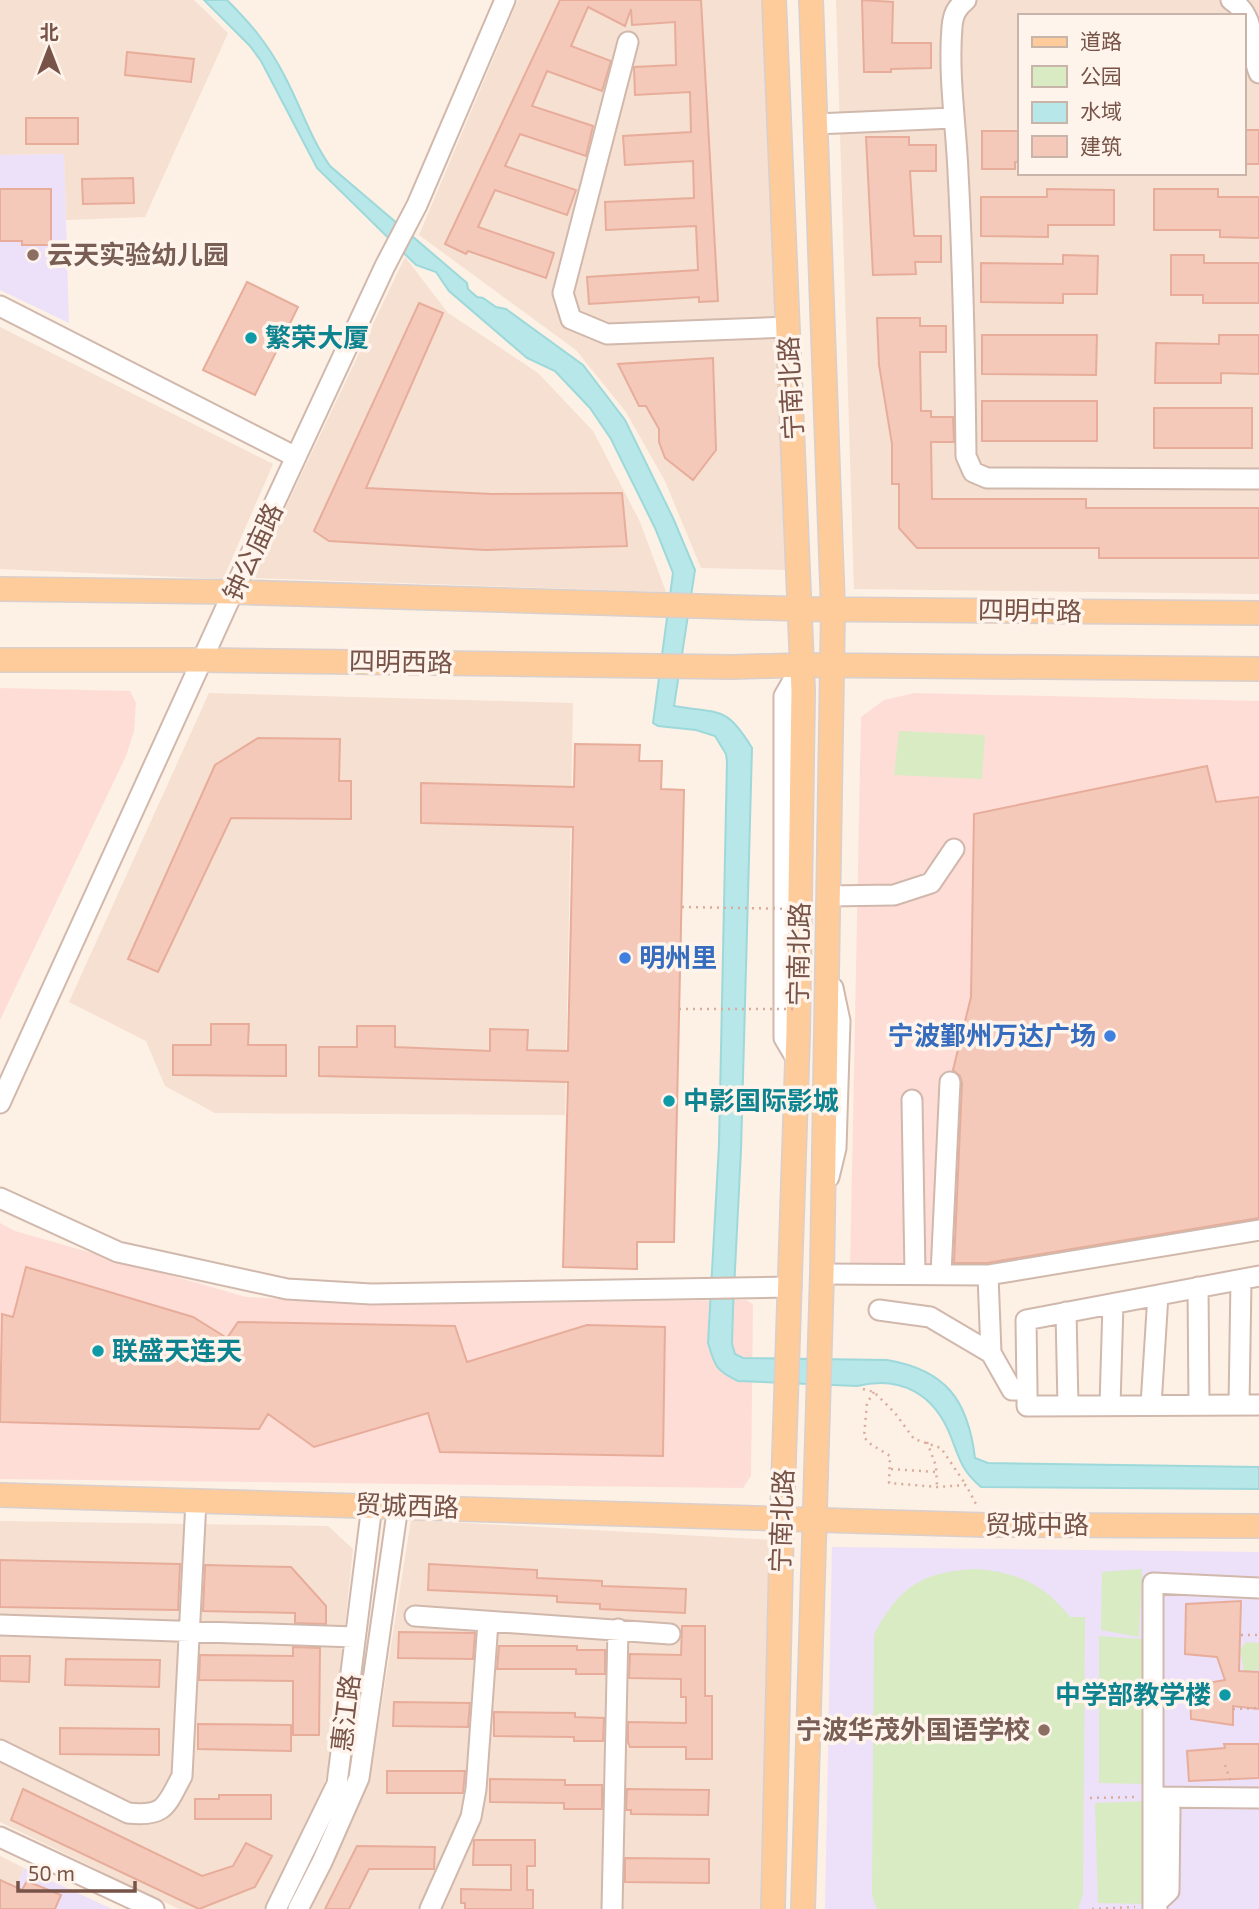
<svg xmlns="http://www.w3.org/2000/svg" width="1259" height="1909" viewBox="0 0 1259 1909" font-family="'Exo 2','Noto Sans SC',sans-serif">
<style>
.residential{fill:#f5e0d2;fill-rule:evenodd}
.commercial{fill:#feddd7}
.education{fill:#ede0f9}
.green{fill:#d8ebc2}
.water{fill:#b7e7e8;stroke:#9dd8da;stroke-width:2}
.building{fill:#f4c9ba;stroke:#e7ad9a;stroke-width:2}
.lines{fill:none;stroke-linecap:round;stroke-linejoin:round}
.minor-casing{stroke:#d1b8ac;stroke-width:23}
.major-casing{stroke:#d9cfcc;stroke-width:26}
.path{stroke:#d9ac9d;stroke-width:2.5;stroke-dasharray:2 5;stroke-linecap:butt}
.minor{stroke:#fff;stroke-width:19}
.major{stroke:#fecb9a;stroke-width:23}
.path-bridge{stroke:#d9ac9d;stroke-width:2.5;stroke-dasharray:2 5;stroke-linecap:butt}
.education-dot{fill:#8d6e63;stroke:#fff4eb;stroke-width:2.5}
.culture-dot{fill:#0f9aa8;stroke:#fff4eb;stroke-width:2.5}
.shop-dot{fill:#3f7fe0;stroke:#fff4eb;stroke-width:2.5}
.labels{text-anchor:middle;stroke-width:7;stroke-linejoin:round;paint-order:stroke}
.education-label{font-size:26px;font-weight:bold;fill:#785e54;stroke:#fff4eb;text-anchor:start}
.culture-label{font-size:26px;font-weight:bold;fill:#0d838f;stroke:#fff4eb;text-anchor:start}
.street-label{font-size:26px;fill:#775348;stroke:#fff4eb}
.shop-label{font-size:26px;font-weight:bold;fill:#366cbe;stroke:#fff4eb;text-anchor:start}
</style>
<rect width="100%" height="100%" fill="#fdf0e4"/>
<path class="residential" d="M0,0H194L228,33L145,217L66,220L64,154L0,155Z
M518,0H765L788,570L701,568L665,481L626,412L576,350L419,235Z
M836,0H1259V594L854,589ZM1019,16H1243V173H1019Z
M405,257L448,313L538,373L593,431L640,522L666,592L252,578Z
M0,327L273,464L223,579L0,569Z
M209,693L573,703L565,1115L215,1113L165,1086L146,1041L69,1002Z
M411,1520L772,1540L765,1909H306L370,1778Z
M0,1521L328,1526L353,1549L331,1758L324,1785L266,1909H179L0,1822Z
M0,1856L24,1868L7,1909H0Z"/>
<path class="commercial" d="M0,688L130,691L136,703L134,731L126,756L0,1020Z
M915,693L1259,701V1224L965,1273L850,1271L861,717L884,700Z
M0,1223L15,1231L246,1297L389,1304L746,1300L753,1304L751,1476L743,1488L0,1479Z"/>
<path class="education" d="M64,154L69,323L0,290V155Z
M832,1547L1259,1552V1909H825Z
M24,1868L112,1909H7Z"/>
<path class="green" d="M899,731L985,735L982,779L894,775Z
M977,1569C1019,1573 1043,1584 1070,1617H1085L1083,1894L1078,1909H877L872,1895L874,1635C898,1587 923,1571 977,1569Z
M1142,1569L1139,1637L1101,1630L1102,1572Z
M1099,1636L1143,1639V1784L1099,1783Z
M1246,1642L1259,1643V1670L1244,1671L1240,1650Z
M1147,1801L1145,1904L1098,1903L1095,1803Z"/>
<path class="water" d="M204,0H227C250,23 268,44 283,73C300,104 310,138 330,166L467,283L468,289L477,297L483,298L496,307L506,309L583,365L625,420L673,518L695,570L674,706C720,714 726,705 752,748L741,1150L733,1309L732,1344L735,1354L743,1358L887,1360C946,1370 968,1400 975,1458L988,1463L1259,1467V1489L981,1487C962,1471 960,1460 951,1437C935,1395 902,1375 857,1386L738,1381C715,1370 715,1366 708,1343L719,1145L727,761L726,754L715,736L696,730L658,726L653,723L673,573L655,528L611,439L590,408L555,371L527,358L449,291L436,272L416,265L317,168L261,61L250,46Z"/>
<path class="building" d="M560,0H701L718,301L699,302V297L589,304L587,277L698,270L696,226L606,230L605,202L694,198L693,161L625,165L623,136L691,132L690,92L635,95L634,67L676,65L675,22L632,25L631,9L625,26L588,7L571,46L611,61L602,91L547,71L532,106L593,126L586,156L520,134L505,166L576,190L567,215L495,190L478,227L554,253L546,278L468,251L466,254L445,244Z
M862,0L893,2L892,43H931V68L891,69V72H864Z
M127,52L194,59L191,82L125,75Z
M26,118H78V144H26Z
M1243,130H1259V164H1243Z
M982,131H1019V162H1015V169H982Z
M866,137H909V145H936V171H910L914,236H941V262H915L916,274L873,275Z
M133,178L134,203L83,204L82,179Z
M0,189H51V245H22V241H0Z
M1047,189L1114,190V225H1048V237L981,236V197H1047Z
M1154,189H1218V197H1259V238L1220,237V230H1154Z
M1063,255L1098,256L1097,294H1063V303L981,302V263L1063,264Z
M1171,255H1204V263H1259V303H1203V295H1171Z
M247,282L298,307L255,395L203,370Z
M419,303L443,313L366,488L492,494L622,493L627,546L485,550L329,541L314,531Z
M877,318H920V326H946V352H920L921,411H931V417H953L954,442H931L932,499H1086V508H1259V558H1099V548H917L899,528V484H892V444L879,365Z
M982,335H1097L1096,375L982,374Z
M1219,335H1259V374L1221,373V383H1155L1156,343L1219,344Z
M713,358L716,450L693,480L665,458L659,442V429L646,406H639L618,364Z
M982,401H1097V441H982Z
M1154,408H1252V448H1154Z
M258,738L340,739L339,781H351V819L231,818L158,972L128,959L215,765Z
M575,744L640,745L639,761H662L661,789L684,790L674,1242H637V1269L563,1267L568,1082L319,1076V1047H357V1026H395V1047L490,1051V1029L528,1030L527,1050L568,1051L573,827L421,823V783L574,787Z
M1207,766L1216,802L1259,797V1218L987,1263H954L962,1083L960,1076L953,1070L971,997L974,814Z
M211,1024H249L248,1045H286V1076L173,1075V1045H211Z
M26,1267L193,1317L227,1338L238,1322L455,1326L467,1362L587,1325L665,1327L663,1456L440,1452L428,1413L314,1447L268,1414L259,1429L0,1422L2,1314L13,1317Z
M0,1560L180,1564L178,1610L0,1607Z
M429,1564L537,1570V1578L602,1581V1586L686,1589L685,1613L600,1609V1604L557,1602V1596L428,1590Z
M205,1565L291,1567L326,1606V1624L295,1623V1613L203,1611Z
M1241,1601L1239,1671L1259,1672V1709L1233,1706V1725L1191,1719L1190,1686L1225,1680L1217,1657L1185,1654L1186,1604Z
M682,1626H705V1696H712V1759H686V1747H630L628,1742V1722L686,1723V1697H681V1679L629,1678L630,1654L681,1655Z
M399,1632L475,1633L473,1659L398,1658Z
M499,1646H577V1650H605V1674H576V1669H497Z
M293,1647L320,1648L319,1735H293V1681L199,1680L200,1655L293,1656Z
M0,1656H30L29,1682L0,1681Z
M66,1659L160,1660L159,1687L65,1685Z
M394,1702L470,1703L468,1727L393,1726Z
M494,1712L575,1713V1717L604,1718L603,1741H574V1737L494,1736Z
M198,1724L291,1725V1751L198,1749Z
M60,1728L159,1729V1755L60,1754Z
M1224,1744H1259V1778L1189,1781L1187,1751L1225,1748Z
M387,1771H465L463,1793H387Z
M490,1779L565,1780V1785H602V1809H564V1803L490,1802Z
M23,1789L202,1876L233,1866L246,1843L272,1856L255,1887L199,1909L11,1820Z
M627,1789L709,1790L708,1815L631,1814V1810H626Z
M219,1795H271V1819H195V1799H219Z
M474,1840H535V1866H527V1890H533V1909H465V1903H461V1889L511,1890V1865H473Z
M357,1846L435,1847L434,1869H369L349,1909H325Z
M625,1858L709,1859V1883L625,1882Z
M0,1880L22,1890L27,1881L61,1895L55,1909H0Z"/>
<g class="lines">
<defs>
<path id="minor" d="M966,0C956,8 953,15 952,27C948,75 956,124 958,172C963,266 965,361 966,456L973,472L987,478L1259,479
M1231,0C1259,18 1248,48 1259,73
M628,42L563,293L571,319L607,334L788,327
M816,124L953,118
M0,306L296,457
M828,896L894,895L931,883L954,849
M797,1060L784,1038V696L802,665
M912,1100L915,1274
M0,1103L233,592L385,266L417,205L505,0
M829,1177L836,1148L840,1021L833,988
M0,1198L118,1252L287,1289L371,1294L791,1287
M1259,1230L988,1275L991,1353L1012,1390H1027L1026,1320L1259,1276
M822,1274L988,1275
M941,1274L950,1082
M1198,1287L1199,1404
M879,1310L930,1317L991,1353
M1066,1312L1068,1406
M1027,1390V1406L1259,1405
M1110,1405L1113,1304
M1151,1405L1158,1295
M1239,1405L1241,1280
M415,1616L670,1634
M0,1625L355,1637
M0,1750L128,1813C165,1817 166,1806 182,1776L196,1500
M0,1837L154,1909
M276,1909L337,1784L372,1505
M298,1909L322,1862L359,1778L398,1506
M430,1909L471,1817L476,1789L488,1622
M612,1909L618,1629
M1153,1909V1583L1259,1588
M1157,1909L1153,1906L1169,1891L1170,1810L1153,1797L1259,1798"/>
<path id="major" d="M0,589L233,592L801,609L1259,613
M0,660H204L732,667L802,665L1259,669
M0,1495L986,1525L1259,1526
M773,1909L782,1518L798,1033L803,691L774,0
M803,1909L822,1274L833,609L811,0"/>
</defs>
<use href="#minor" class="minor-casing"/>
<use href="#major" class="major-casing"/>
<path class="path" d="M863,1389L874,1392L895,1413L914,1439L941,1448L966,1485
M874,1392L867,1403L864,1437L869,1443L890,1456L889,1483L937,1487L966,1485L977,1506
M927,1442L936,1466L937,1486
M891,1469L936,1472
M1241,1635H1259
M1233,1709L1259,1708
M1225,1765L1231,1782
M1090,1798L1136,1797
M1092,1909L1135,1907"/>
<use href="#minor" class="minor"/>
<use href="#major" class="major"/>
<path class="path-bridge" d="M682,907L800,909
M679,1009H798"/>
</g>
<g class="education-dot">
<circle cx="33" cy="255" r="7"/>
<circle cx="1044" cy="1730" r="7"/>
</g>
<g class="culture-dot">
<circle cx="251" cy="338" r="7"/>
<circle cx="669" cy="1101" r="7"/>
<circle cx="98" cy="1351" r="7"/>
<circle cx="1225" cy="1695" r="7"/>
</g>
<g class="shop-dot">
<circle cx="625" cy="958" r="7"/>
<circle cx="1110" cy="1036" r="7"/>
</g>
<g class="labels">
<g class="education-label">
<text x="47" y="264">云天实验幼儿园</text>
<text x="1030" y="1739" text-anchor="end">宁波华茂外国语学校</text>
</g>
<g class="culture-label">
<text x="265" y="347">繁荣大厦</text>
<text x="683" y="1110">中影国际影城</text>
<text x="112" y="1360">联盛天连天</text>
<text x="1211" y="1704" text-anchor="end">中学部教学楼</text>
</g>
<g class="street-label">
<text transform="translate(791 388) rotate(-93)" y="9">宁南北路</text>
<text transform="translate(253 552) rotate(-65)" y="9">钟公庙路</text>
<text transform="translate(1030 611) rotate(1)" y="9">四明中路</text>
<text transform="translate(401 662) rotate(1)" y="9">四明西路</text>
<text transform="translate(799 954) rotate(-89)" y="9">宁南北路</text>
<text transform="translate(407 1506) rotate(2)" y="9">贸城西路</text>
<text transform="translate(782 1521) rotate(-88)" y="9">宁南北路</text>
<text x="1037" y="1534">贸城中路</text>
<text transform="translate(346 1713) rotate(-83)" y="9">惠江路</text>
</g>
<g class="shop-label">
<text x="639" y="967">明州里</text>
<text x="1096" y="1045" text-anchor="end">宁波鄞州万达广场</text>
</g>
</g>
<rect x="1018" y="14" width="228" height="161" fill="#fff4eb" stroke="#c9b4aa" stroke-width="2"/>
<rect x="1032" y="37" width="35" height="10" fill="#fecb9a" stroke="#c9b4aa" stroke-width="2"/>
<text x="1080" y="49" font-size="21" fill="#775348">道路</text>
<rect x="1032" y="66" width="35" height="21" fill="#d8ebc2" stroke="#c9b4aa" stroke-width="2"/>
<text x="1080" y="84" font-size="21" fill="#775348">公园</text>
<rect x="1032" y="102" width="35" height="21" fill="#b7e7e8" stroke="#c9b4aa" stroke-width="2"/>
<text x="1080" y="119" font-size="21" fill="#775348">水域</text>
<rect x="1032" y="136" width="35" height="21" fill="#f4c9ba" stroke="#c9b4aa" stroke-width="2"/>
<text x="1080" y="154" font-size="21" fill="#775348">建筑</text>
<g transform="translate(49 49)" stroke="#fff4eb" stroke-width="5" paint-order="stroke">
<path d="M0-5L12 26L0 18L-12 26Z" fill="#775348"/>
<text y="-10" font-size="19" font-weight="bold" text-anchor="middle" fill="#775348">北</text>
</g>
<path d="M18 1881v10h117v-10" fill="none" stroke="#775348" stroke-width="3.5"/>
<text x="28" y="1881" font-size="21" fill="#775348" stroke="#fff4eb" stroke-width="5" paint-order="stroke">50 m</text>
</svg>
